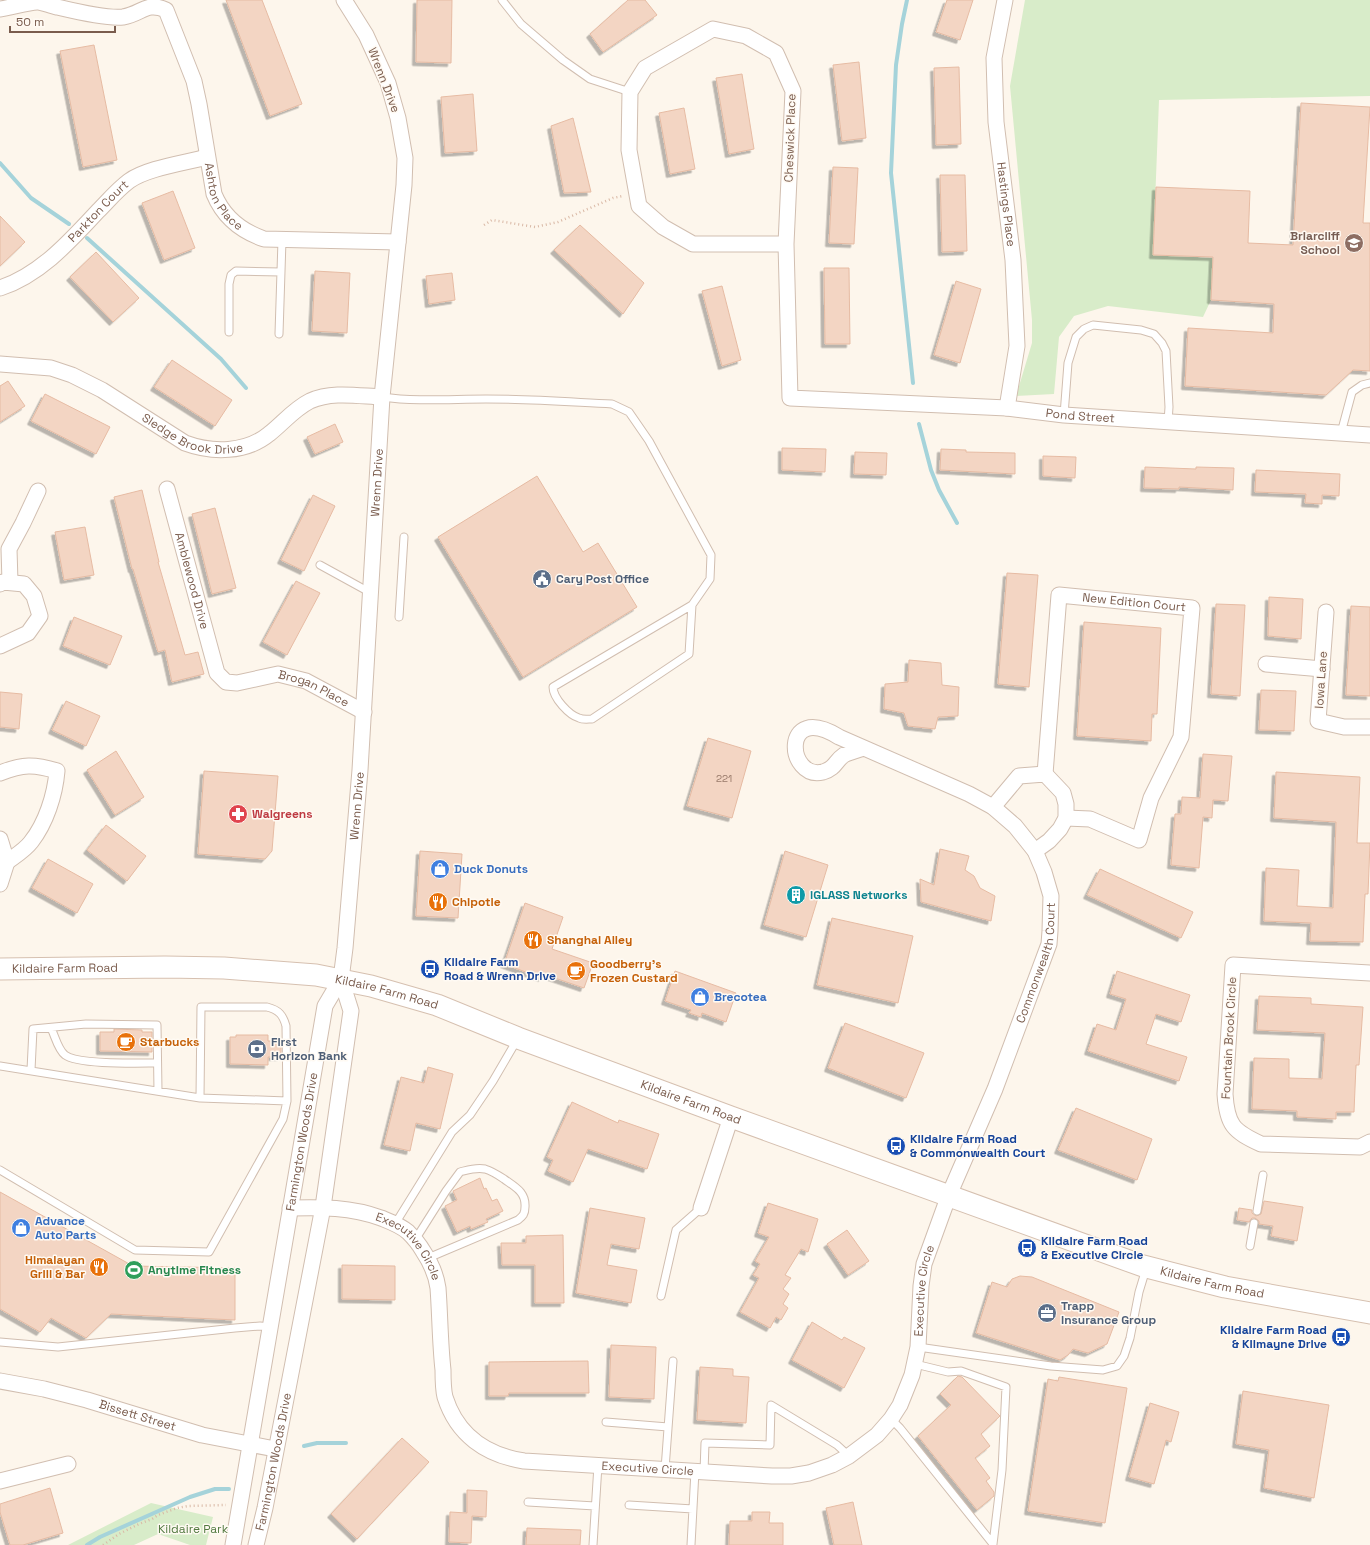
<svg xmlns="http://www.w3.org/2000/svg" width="1370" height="1545" viewBox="0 0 1370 1545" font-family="'Space Grotesk',sans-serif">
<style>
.green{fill:#d8ecc9}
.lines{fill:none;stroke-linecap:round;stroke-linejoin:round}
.stream{stroke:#a5d3da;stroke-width:4}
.building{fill:#f3d5c3;stroke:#e6bba3;filter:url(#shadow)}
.lane-casing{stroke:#d1beb0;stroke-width:9}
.street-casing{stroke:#d1beb0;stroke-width:17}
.secondary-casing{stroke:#d6c0b0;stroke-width:23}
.path{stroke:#d9b8a5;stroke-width:2.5;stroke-dasharray:1 3;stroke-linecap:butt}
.lane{stroke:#fff;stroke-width:7}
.street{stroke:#fff;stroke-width:15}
.secondary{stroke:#fff;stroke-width:21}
.labels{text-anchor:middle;stroke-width:3;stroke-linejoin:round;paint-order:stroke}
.number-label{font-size:10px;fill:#987a6a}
.street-label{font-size:12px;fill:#7a5c4d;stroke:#fffaf3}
.education-label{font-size:12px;font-weight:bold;fill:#785e54;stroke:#fffaf3;text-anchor:end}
.service-label{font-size:12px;font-weight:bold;fill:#4e5e75;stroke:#fffaf3;text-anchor:start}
.health-label{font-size:12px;font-weight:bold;fill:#be3a42;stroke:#fffaf3;text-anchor:start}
.shop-label{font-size:12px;font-weight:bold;fill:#366cbe;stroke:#fffaf3;text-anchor:start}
.culture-label{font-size:12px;font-weight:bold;fill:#0d838f;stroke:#fffaf3;text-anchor:start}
.food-label{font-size:12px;font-weight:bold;fill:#c56008;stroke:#fffaf3;text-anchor:start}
.transit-label{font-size:12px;font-weight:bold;fill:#164399;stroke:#fffaf3;text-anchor:start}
.leisure-label{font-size:12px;font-weight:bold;fill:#27864d;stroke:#fffaf3;text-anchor:start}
.park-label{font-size:12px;fill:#537a41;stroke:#fffaf3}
</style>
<defs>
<filter id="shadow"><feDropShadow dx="-3.5" dy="3.5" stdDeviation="0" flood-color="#0004"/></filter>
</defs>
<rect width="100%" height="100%" fill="#fdf6ec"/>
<path class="green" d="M1025,0H1370V96L1159,100L1153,255L1213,258L1211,300L1203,317L1108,306L1074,316L1059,337L1054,394L1016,396L1032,343V320L1010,86Z
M151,1503L213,1517L206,1545H190L158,1534L134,1545H68Z"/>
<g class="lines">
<path class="stream" d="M907,0L902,24L896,65L891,173L913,383
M0,163L31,198L69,224
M87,238L221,359L246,388
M919,424L931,470L939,490L957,523
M304,1446L317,1443H346
M87,1545L100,1537L190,1497L215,1489H229"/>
</g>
<path class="building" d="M226,0H262L302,104L270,116Z
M417,0H452L451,63L416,62Z
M628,0H645L657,15L603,52L590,34Z
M947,0H973L960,40L936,32Z
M94,45L117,160L83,167L60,51Z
M859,62L866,138L842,141L833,65Z
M959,67L961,144L936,145L934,68Z
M742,74L754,149L729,154L716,78Z
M473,94L477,151L445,153L441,97Z
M1301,103L1370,107L1363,223H1370V371L1353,370L1326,395L1185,386L1188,328L1273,333L1274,304L1211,300L1213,257L1153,255L1156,187L1250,191L1248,243L1293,245Z
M684,108L695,169L670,174L659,113Z
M573,118L591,192L564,193L551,126Z
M833,167L858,168L854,244L829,243Z
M940,175H965L967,251L942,252Z
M173,191L195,248L164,260L142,203Z
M0,216L25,242L0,266Z
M580,225L644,283L623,314L554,250Z
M96,252L139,298L113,322L70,277Z
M824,268H849L850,344H825Z
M315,271L350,273L347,333L312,331Z
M452,273L455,300L429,304L426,276Z
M956,281L981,289L960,363L934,355Z
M722,286L741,360L722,366L702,291Z
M172,360L232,400L215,426L154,387Z
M8,381L25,406L0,422V386Z
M45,394L110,427L96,454L31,421Z
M335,424L343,442L315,454L307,437Z
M782,448L826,449L825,472L782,470Z
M941,449L966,450V452L1015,453V474L940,470Z
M855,452L887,453L886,475L854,474Z
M1043,456L1076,457L1075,478L1043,476Z
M1145,467L1196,469V467L1234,468L1233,490L1179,487V489L1144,488Z
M1256,470L1340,474L1339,496L1322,495V504L1305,503L1306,494L1255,492Z
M537,476L583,552L598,543L637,607L523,677L438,537Z
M142,490L159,562H158L185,655L198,652L204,674L172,682L165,650L158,652L133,569H132L114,497Z
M313,495L335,506L304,571L281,560Z
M215,508L236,588L212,594L192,514Z
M85,527L94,575L64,580L55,532Z
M1007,573L1038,575L1029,687L998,684Z
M296,581L320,593L287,655L263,642Z
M1269,597L1303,599L1301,639L1268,636Z
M1216,604L1245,605L1240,696L1211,694Z
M1351,606L1370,607V696L1346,695Z
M74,617L122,636L110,665L63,646Z
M1084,622L1161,628L1157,714H1152L1151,741L1077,736Z
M909,660L941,663L942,685L959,687L958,716L938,717L935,729L908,726L904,713L884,709L885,684L908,682Z
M1261,690L1296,691L1294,731L1259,730Z
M0,692L22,694L19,729L0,727Z
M66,701L100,716L86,746L52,730Z
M708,738L751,751L732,818L687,806Z
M116,751L144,797L115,815L87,770Z
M1203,754L1232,756L1228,801L1213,800L1212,818L1203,817L1199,868L1171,865L1175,814H1181L1182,797L1200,798Z
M204,771L278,776L272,851L265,859L198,854Z
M1276,772L1360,777L1357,843H1370L1368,894H1365L1363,942L1310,941L1311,923L1264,921L1266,868L1299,870L1297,906L1333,908L1336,822L1274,818Z
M106,825L146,856L127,881L87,850Z
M940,849L969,856L965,870L974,876L980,888L995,896L991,921L921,902L920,879L934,885Z
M420,851L462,854L458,918L416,916Z
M785,851L828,865L806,937L764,925Z
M48,859L93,884L77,913L32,888Z
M1100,869L1193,912L1181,938L1087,895Z
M525,903L563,917L552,949L593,963L584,988L543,974L542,978L504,964Z
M832,918L913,936L898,1003L817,985Z
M675,971L736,993L726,1022L702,1013L701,1017L689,1013L691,1010L665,1001Z
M1117,971L1190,995L1181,1022L1156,1014L1146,1044L1187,1057L1179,1081L1088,1051L1097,1024L1116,1030L1126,999L1110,994Z
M1259,996L1311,998V1004L1363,1007L1359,1065H1356L1354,1112H1336V1119L1297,1117V1111L1252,1109L1254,1058L1289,1059V1078L1322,1079L1325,1033L1257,1030Z
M845,1023L924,1053L906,1098L828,1068Z
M114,1029L142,1030V1032H152V1052L100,1051V1032H114Z
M236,1035H268V1041H281V1057H268V1065L230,1064V1037H236Z
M428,1067L453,1074L440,1129L416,1123L410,1151L384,1145L401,1077L424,1083Z
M572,1102L618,1123L619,1120L659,1134L647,1169L588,1149L573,1182L548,1171L553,1160L547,1157Z
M1076,1108L1152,1139L1137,1180L1058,1150Z
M480,1178L484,1189L486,1188L492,1201L497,1199L503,1211L486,1219L488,1222L471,1229L470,1226L457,1232L445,1206L457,1200L453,1191Z
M0,1192L133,1266L235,1268V1320L111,1314L86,1338L51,1318L40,1332L0,1309Z
M1264,1201L1303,1207L1297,1241L1271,1236L1273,1226L1259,1224V1221L1255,1218H1252L1249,1222L1237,1220L1239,1208L1252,1210V1213L1256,1216L1261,1214Z
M768,1203L818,1219L808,1252L801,1249L785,1275L791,1278L783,1289L789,1294L783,1304L788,1308L781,1320L776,1317L770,1328L740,1312L759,1278L753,1275L760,1264L755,1261L769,1237L758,1233Z
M590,1208L645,1218L639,1249L611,1244L607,1265L637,1270L631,1303L576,1293Z
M847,1230L869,1261L848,1275L827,1244Z
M563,1235L564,1303H535V1265H502L501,1243H526V1236Z
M342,1265L395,1266V1300L342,1299Z
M1020,1276L1032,1277L1119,1312L1107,1344L1088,1353L1073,1349L1068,1355L1060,1360L976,1333L992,1282L1007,1287L1012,1279Z
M812,1322L842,1340L844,1337L865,1348L844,1388L792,1360Z
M611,1345L656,1347L654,1399L609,1397Z
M588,1361L589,1393H509L508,1396H489V1362Z
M700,1367L733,1369V1376L749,1377L746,1423L697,1420Z
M958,1376L962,1377L1000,1416L981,1434L990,1446L975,1458L990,1478L986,1481L994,1492V1496L977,1510L918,1436L951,1405L940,1394Z
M1059,1377L1127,1388L1105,1523L1028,1511L1048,1379L1058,1381Z
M1243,1391L1329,1405L1314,1498L1264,1488L1269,1450L1236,1444Z
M1150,1403L1179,1412L1171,1442L1166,1440L1154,1484L1129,1477Z
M402,1438L429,1462L357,1539L331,1514Z
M50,1488L63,1533L23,1545H10L0,1512V1504Z
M467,1490L487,1491L486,1517L472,1516L471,1543L449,1542L450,1512L467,1513Z
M853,1502L862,1545H834L826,1508Z
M752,1512H770L769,1523H783V1545H729L730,1521H752Z
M527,1528L581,1530L580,1545H526Z"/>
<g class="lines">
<defs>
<path id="lane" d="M502,0L521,24L563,60L590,79L630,92
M229,332V284L231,275L236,271L281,272
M279,334L282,240
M382,397C417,402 451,399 486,399C528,399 570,402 612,404L629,412L649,441L711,555L710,579L692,605L689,654L592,719C588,719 583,720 579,718C569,715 553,698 553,687L692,605
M1064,415L1068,363L1076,337L1084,329L1093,325L1141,330L1154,334L1162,343L1166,351L1169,407L1168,422
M1341,433L1352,392L1362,385L1370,383
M320,565L371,593
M399,617L404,537
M51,1028C55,1036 58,1050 65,1055C78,1065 139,1063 157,1063
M0,1066L200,1098L287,1101
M31,1070L33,1029L86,1024L157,1025L158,1091
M0,1170L135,1250L209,1252L283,1119L287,1101L286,1026C283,1015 279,1010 267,1007H201L200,1098
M1257,1211L1263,1175
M395,1224L452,1132L470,1115L493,1081L517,1040
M415,1240L446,1191L460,1172C468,1170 476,1167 485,1169C492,1171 498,1175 504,1179C515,1187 526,1192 525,1207C525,1214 523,1216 518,1220L428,1258
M1250,1246L1254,1223
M661,1296L676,1230L701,1208
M0,1342L58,1347L235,1328L260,1326L270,1327
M918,1347L1051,1366L1103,1370L1117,1366L1124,1356L1130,1338L1139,1292L1146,1269
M891,1419L900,1428L993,1544L1002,1470L1006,1387L961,1371L948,1372L915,1364
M606,1422L668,1427
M665,1469L673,1361
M704,1472L705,1443L770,1445L771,1405L837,1445L849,1456
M528,1502L595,1506
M629,1505L693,1509
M593,1545L598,1465
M691,1545L695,1471"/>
<g id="street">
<path id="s1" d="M1005,0L994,58L996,122L1013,260L1017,346L1007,408"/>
<path id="s2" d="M0,9C10,8 31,1 39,2C45,3 51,6 57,7C74,11 106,19 123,17C142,14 146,1 166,10L194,81L199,104L214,194C223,216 241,231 264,239L398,242"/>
<path id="s3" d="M786,244H693L663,227L639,206L629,150L630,92L645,68L713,29L746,36L776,53L793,91L786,244L790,398L1007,408L1064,415L1370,435"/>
<path id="s4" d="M0,288C40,275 70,241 98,211C108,201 117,190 129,181C147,168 185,163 207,157"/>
<path id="s5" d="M0,364L51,368L72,375L102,390L185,443C212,453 246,453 269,434C283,423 294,409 310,401C332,391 358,396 382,397"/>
<path id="s6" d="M167,489L217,673L226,682L237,683L278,674L306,681L364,712"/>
<path d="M10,582L9,549L23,523L38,491"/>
<path d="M0,584L3,582L24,584L34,596L40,616L28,633L0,646"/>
<path d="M1326,612L1318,721L1344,727H1370"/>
<path d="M1266,664L1322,669"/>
<path d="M0,773C23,764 34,764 57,771C55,795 46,823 31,842C25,850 15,856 7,862"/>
<path id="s7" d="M1045,774L1059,595L1192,608L1181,737L1151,798L1139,840L1090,819L1066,818"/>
<path d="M993,807L1019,776L1045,774L1063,793L1066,804V818L1060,829L1049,841L1035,851"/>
<path d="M0,839L7,862L0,884"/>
<path d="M1370,973L1233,965L1225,1094C1227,1125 1233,1131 1261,1144L1360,1147L1370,1142"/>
<path id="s8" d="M290,1208C321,1207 351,1207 381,1218C391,1222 400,1225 408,1232C414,1238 419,1244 423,1251C431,1263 436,1274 438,1288C440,1315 440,1343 443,1370C443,1379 443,1389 445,1397C457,1435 486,1455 524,1461L772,1476H791L809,1473L832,1465L849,1456L877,1435L891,1419L900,1405L912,1375L918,1347L921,1286L924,1264L949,1195L995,1089L1049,944L1050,931L1051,896L1044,872L1035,851L1015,826L993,807L969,794L839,737C780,701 787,781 823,772C836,768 835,761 844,755C850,752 858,750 864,748"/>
<path d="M701,1208L731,1117"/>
<path id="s9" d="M0,1381L44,1389L87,1400L202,1435L275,1449"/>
<path d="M0,1481L68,1464"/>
<path id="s10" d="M233,1545L325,1006L341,979L345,948L360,770L382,397L404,185L405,158L398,118L388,83L366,35L344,0"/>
<path id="s11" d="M256,1545L265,1508L323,1207L351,1011L341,979"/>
</g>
<g id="secondary">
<path id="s12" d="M0,969L165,967L224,968L316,975L371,986L437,1005L518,1038L731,1117L1143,1266L1225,1287L1370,1313"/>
</g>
</defs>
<use href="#lane" class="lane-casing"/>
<use href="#street" class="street-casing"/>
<use href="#secondary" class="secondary-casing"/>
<path class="path" d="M484,225L492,220L535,227L558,222L613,198L623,196
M103,1545L119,1534L139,1524L152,1519L158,1515L177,1508L188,1506L226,1505"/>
<use href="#lane" class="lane"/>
<use href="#street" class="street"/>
<use href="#secondary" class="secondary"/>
</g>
<defs>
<symbol id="school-disc" viewBox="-11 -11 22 22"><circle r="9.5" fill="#8d6e63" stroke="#fffaf3"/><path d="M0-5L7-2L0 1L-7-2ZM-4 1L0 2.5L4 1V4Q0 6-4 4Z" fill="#fff"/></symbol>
<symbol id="civic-disc" viewBox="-11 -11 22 22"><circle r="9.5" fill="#5c6f8a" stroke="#fffaf3"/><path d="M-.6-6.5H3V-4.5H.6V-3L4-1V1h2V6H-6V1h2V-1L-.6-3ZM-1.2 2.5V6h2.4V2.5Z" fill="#fff"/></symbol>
<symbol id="pharmacy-disc" viewBox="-11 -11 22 22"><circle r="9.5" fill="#e0444e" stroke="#fffaf3"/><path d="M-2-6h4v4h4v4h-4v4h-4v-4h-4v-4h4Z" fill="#fff"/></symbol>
<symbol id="shop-disc" viewBox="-11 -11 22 22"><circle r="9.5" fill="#3f7fe0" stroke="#fffaf3"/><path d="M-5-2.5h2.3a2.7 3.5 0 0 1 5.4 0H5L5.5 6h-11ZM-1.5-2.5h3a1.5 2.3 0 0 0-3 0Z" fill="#fff"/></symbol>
<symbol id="building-disc" viewBox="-11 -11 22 22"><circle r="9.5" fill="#0f9aa8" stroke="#fffaf3"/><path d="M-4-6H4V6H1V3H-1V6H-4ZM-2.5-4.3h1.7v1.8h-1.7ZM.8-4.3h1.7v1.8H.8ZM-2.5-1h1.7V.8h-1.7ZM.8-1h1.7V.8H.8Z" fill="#fff"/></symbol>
<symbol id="restaurant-disc" viewBox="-11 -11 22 22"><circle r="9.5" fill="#e8710a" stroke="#fffaf3"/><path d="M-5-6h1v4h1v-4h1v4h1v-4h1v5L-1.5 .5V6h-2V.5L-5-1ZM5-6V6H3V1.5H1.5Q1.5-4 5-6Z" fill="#fff"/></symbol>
<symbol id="bus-disc" viewBox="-11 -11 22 22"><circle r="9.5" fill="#1a4fb4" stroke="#fffaf3"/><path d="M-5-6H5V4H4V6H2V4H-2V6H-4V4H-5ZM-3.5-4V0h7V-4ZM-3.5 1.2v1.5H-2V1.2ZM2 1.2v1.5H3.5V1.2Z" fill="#fff"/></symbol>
<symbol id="cafe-disc" viewBox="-11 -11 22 22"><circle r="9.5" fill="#e8710a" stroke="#fffaf3"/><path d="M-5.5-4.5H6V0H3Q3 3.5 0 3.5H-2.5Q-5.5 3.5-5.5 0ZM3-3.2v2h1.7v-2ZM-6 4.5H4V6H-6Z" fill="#fff"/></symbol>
<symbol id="bank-disc" viewBox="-11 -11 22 22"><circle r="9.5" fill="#5c6f8a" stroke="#fffaf3"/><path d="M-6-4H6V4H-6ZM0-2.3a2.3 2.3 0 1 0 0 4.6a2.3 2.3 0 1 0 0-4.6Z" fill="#fff"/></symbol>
<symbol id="stadium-disc" viewBox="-11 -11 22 22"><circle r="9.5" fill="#2e9e5b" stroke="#fffaf3"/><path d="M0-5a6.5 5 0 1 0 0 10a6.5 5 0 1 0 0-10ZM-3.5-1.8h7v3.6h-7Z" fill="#fff"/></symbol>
<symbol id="office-disc" viewBox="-11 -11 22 22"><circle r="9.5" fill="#5c6f8a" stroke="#fffaf3"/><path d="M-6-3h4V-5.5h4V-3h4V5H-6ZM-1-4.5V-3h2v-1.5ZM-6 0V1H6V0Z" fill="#fff"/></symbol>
</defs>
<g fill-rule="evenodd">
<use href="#school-disc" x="1343" y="232" width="22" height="22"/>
<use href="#civic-disc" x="531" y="568" width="22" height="22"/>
<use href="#pharmacy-disc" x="227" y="803" width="22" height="22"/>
<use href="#shop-disc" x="429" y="858" width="22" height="22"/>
<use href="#building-disc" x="785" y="884" width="22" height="22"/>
<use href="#restaurant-disc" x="427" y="891" width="22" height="22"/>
<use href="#restaurant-disc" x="522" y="929" width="22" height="22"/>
<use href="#bus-disc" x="419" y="958" width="22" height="22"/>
<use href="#cafe-disc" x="565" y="960" width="22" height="22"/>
<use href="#shop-disc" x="689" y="986" width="22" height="22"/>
<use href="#cafe-disc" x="115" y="1031" width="22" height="22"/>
<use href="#bank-disc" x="246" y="1038" width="22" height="22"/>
<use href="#bus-disc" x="885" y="1135" width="22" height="22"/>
<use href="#shop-disc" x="10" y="1217" width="22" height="22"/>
<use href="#bus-disc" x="1016" y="1237" width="22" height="22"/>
<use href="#restaurant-disc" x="88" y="1256" width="22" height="22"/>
<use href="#stadium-disc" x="123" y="1259" width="22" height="22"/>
<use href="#office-disc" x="1036" y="1302" width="22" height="22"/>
<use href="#bus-disc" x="1330" y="1326" width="22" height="22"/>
</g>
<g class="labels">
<g class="number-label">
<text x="724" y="782">221</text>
</g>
<g class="street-label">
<text transform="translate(384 80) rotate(69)" y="4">Wrenn Drive</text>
<text transform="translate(790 138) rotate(-88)" y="4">Cheswick Place</text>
<text dy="4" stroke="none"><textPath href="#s2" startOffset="368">Ashton Place</textPath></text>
<text dy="4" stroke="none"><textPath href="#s1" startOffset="206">Hastings Place</textPath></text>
<text dy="4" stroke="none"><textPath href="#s4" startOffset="126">Parkton Court</textPath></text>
<text dy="4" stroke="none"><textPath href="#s3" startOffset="1089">Pond Street</textPath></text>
<text dy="4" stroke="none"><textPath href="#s5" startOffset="210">Sledge Brook Drive</textPath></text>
<text dy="4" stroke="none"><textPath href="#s10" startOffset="1076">Wrenn Drive</textPath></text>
<text dy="4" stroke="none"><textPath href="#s6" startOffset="95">Amblewood Drive</textPath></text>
<text dy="4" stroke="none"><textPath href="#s7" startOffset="255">New Edition Court</textPath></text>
<text transform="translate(1321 680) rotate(-86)" y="4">Iowa Lane</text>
<text dy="4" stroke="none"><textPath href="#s6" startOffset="295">Brogan Place</textPath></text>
<text dy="4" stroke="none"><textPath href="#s10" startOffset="752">Wrenn Drive</textPath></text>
<text dy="4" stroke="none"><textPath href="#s8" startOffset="1273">Commonwealth Court</textPath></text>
<text dy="4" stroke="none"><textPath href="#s12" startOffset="65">Kildaire Farm Road</textPath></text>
<text dy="4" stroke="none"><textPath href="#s12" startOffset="389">Kildaire Farm Road</textPath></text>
<text transform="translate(1229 1038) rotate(-87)" y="4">Fountain Brook Circle</text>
<text dy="4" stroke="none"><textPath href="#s12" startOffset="713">Kildaire Farm Road</textPath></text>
<text dy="4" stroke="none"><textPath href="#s10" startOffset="409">Farmington Woods Drive</textPath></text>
<text dy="4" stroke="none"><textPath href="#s8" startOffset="133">Executive Circle</textPath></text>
<text dy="4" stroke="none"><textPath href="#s12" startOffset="1265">Kildaire Farm Road</textPath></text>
<text dy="4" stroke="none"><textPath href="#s8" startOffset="924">Executive Circle</textPath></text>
<text dy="4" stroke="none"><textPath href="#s9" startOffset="142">Bissett Street</textPath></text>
<text dy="4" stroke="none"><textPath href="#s11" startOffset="85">Farmington Woods Drive</textPath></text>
<text dy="4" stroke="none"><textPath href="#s8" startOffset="528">Executive Circle</textPath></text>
</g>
<g class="education-label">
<text x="1340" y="240">Briarcliff<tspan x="1340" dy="14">School</tspan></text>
</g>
<g class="service-label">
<text x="556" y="583">Cary Post Office</text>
<text x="271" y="1046">First<tspan x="271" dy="14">Horizon Bank</tspan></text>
<text x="1061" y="1310">Trapp<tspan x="1061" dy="14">Insurance Group</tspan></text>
</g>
<g class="health-label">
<text x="252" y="818">Walgreens</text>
</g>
<g class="shop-label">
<text x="454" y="873">Duck Donuts</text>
<text x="714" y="1001">Brecotea</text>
<text x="35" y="1225">Advance<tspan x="35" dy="14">Auto Parts</tspan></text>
</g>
<g class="culture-label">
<text x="810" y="899">iGLASS Networks</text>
</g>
<g class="food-label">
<text x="452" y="906">Chipotle</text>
<text x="547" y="944">Shanghai Alley</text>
<text x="590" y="968">Goodberry's<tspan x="590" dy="14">Frozen Custard</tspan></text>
<text x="140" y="1046">Starbucks</text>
<text x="85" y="1264" text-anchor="end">Himalayan<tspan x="85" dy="14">Grill &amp; Bar</tspan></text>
</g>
<g class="transit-label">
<text x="444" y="966">Kildaire Farm<tspan x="444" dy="14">Road &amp; Wrenn Drive</tspan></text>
<text x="910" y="1143">Kildaire Farm Road<tspan x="910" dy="14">&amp; Commonwealth Court</tspan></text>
<text x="1041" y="1245">Kildaire Farm Road<tspan x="1041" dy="14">&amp; Executive Circle</tspan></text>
<text x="1327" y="1334" text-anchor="end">Kildaire Farm Road<tspan x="1327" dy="14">&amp; Kilmayne Drive</tspan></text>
</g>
<g class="leisure-label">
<text x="148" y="1274">Anytime Fitness</text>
</g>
<g class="park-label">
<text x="193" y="1533">Kildaire Park</text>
</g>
</g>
<path d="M10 26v6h105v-6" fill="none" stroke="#7a5c4d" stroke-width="2"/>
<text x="16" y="26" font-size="12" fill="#7a5c4d" stroke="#fffaf3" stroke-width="3" paint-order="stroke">50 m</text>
</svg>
